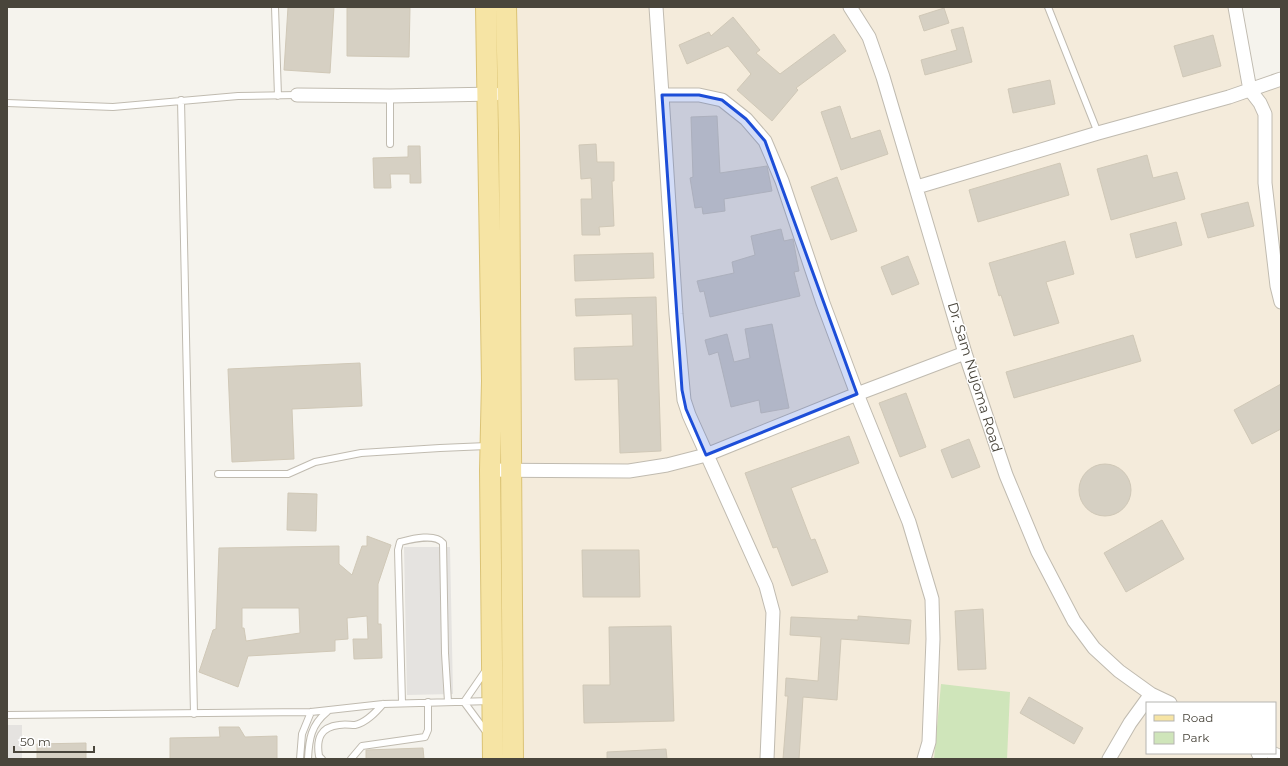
<svg xmlns="http://www.w3.org/2000/svg" width="1288" height="766" viewBox="0 0 1288 766" font-family="Montserrat,sans-serif">
<style>
.commercial{fill:#f4ebdb;fill-rule:evenodd}
.green{fill:#cfe5ba}
.parking{fill:#e5e3e0}
.building{fill:#d6d0c3;stroke:#d0c8b7;fill-rule:evenodd}
.lines{fill:none;stroke-linecap:round;stroke-linejoin:round}
.lane-casing{stroke:#c0bbb0;stroke-width:8}
.street-casing{stroke:#c0bbb0;stroke-width:15}
.primary-casing{stroke:#dbc375;stroke-width:22}
.lane{stroke:#fff;stroke-width:6}
.street{stroke:#fff;stroke-width:13}
.primary{stroke:#f6e4a4;stroke-width:20}
.marked{fill:#1d4ed8;fill-opacity:0.2;stroke:#1d4ed8;stroke-width:3;stroke-linejoin:round}
.labels{text-anchor:middle;stroke-width:3;stroke-linejoin:round;paint-order:stroke}
.street-label{font-size:14px;fill:#49453b;stroke:#fff}
</style>
<rect width="100%" height="100%" fill="#f5f3ed"/>
<path class="commercial" d="M507,7H1241L1250,90L1281,87V759H512ZM1147,703H1275V753H1147Z"/>
<path class="green" d="M941,684L1010,692L1007,759H934Z"/>
<path class="parking" d="M404,547H450L453,694L407,695Z
M7,725H22V759H7Z"/>
<path class="building" d="M288,7H334L330,73L284,70Z
M347,8H410L409,57L347,56Z
M944,8L949,23L924,31L919,16Z
M733,17L760,50L756,53L780,74L834,34L846,51L796,88L798,90L772,121L737,90L751,74L728,46L687,64L679,45L709,32L711,36Z
M963,27L972,62L925,75L921,60L957,50L951,30Z
M1213,35L1221,66L1183,77L1174,46Z
M1050,80L1055,104L1013,113L1008,89Z
M840,106L851,139L880,130L888,154L841,170L821,112Z
M717,116L720,173L767,166L772,191L724,199L725,211L703,214L702,207L695,208L690,178L693,177L691,117Z
M596,144L597,162H614V181H612L614,226L599,227L600,235H582L581,199H592L591,178L581,179L579,145Z
M408,146H420L421,183H410V174H390L391,188H374L373,158L408,157Z
M1147,155L1153,178L1177,172L1185,199L1111,220L1097,169Z
M1060,163L1069,195L978,222L969,190Z
M837,177L857,231L831,240L811,187Z
M1248,202L1254,226L1208,238L1201,214Z
M1176,222L1182,245L1136,258L1130,234Z
M781,229L784,241L793,239L799,271L794,272L800,296L710,317L704,291L700,292L697,281L734,273L732,262L755,255L751,236Z
M1065,241L1074,274L1046,282L1059,323L1014,336L1001,295L999,296L989,263Z
M653,253L654,278L575,281L574,255Z
M908,256L919,284L892,295L881,267Z
M656,297L661,451L620,453L618,379L575,380L574,348L633,346L632,314L576,316L575,299Z
M772,324L789,408L761,413L759,400L731,407L718,352L709,355L705,340L727,334L734,362L750,358L745,329Z
M1133,335L1141,361L1014,398L1006,372Z
M360,363L362,406L292,409L294,459L232,462L228,369Z
M1281,384V429L1252,444L1234,410Z
M906,393L926,447L900,457L879,403Z
M849,436L859,463L791,488L811,540L815,539L828,572L792,586L777,547L773,548L745,473Z
M969,439L980,467L952,478L941,450Z
M1079 490a26 26 0 1 1 52 0a26 26 0 1 1-52 0Z
M288,493L317,494L316,531L287,530Z
M1162,520L1184,559L1126,592L1104,553Z
M367,536L391,545L378,584V624H381L382,658L354,659L353,639H368L367,616L347,618L348,639L335,640V651L248,656L238,687L199,672L213,630L216,629L219,548L339,546V564L352,575L362,546H367ZM242,608H299L300,633L246,641L244,628H242Z
M582,550H639L640,597H583Z
M983,609L986,669L958,670L955,611Z
M858,616L911,620L909,644L841,639L837,700L803,697L799,759H783L788,696H785L786,678L818,681L821,637L790,635L791,617L858,620Z
M671,626L674,721L584,723L583,685H610L609,627Z
M1029,697L1083,728L1074,744L1020,713Z
M219,727H239L245,737L277,736V759H170V738L220,737Z
M86,743V759H37V744Z
M423,748L424,759H366V750Z
M666,749L667,759H607V752Z"/>
<g class="lines">
<defs>
<path id="lane" d="M275,7L278,96
M1048,7L1098,133
M390,96V144
M181,100L194,714
M7,103L113,107L238,96L297,95
M218,474H288L315,462L361,453L440,448L487,446
M486,670L464,702L487,733
M402,703L398,550L400,542C412,539 435,533 443,543L445,653L448,702
M7,715L311,712L383,704L491,701
M300,759L302,734L311,712
M308,759C309,739 311,725 327,712
M322,759L319,756C316,738 321,727 339,725C345,724 350,725 355,725C366,723 376,712 383,704
M351,759L362,746L425,737L428,730V702"/>
<path id="street" d="M656,7L662,95H699L722,100L746,119L765,141L782,181L823,303L857,394L909,522L932,599L933,639L929,742L924,759
M850,7L869,37L883,77L965,353L1006,475L1038,552L1074,621L1094,648L1119,671L1151,694L1170,703
M1235,7L1250,90L1260,103L1265,114V183L1277,286L1281,302
M297,95L390,96L495,94
M662,95L676,314L684,400L689,415L766,586L773,612L767,759
M917,187L1098,133L1229,97L1281,79
M490,470L629,471L667,465L706,455L857,394L965,353
M1258,753L1261,759
M1272,753L1281,757
M1109,759L1130,723L1151,694"/>
<path id="primary" d="M486,7L492,381L490,470L493,759
M506,7L509,138L513,759"/>
</defs>
<use href="#lane" class="lane-casing"/>
<use href="#street" class="street-casing"/>
<use href="#primary" class="primary-casing"/>
<use href="#lane" class="lane"/>
<use href="#street" class="street"/>
<use href="#primary" class="primary"/>
</g>
<path class="marked" d="M662,95H699L722,100L746,119L765,141L857,394L706,455L686,409L682,390Z"/>
<g class="labels">
<g class="street-label">
<text transform="translate(975 377) rotate(73)" y="5">Dr. Sam Nujoma Road</text>
</g>
</g>
<rect width="1288" height="766" fill="none" stroke="#49453b" stroke-width="16"/>
<rect x="1146" y="702" width="130" height="52" fill="#ffffff" stroke="#b6b5b1"/>
<rect x="1154" y="715" width="20" height="6" fill="#f6e4a4" stroke="#b6b5b1"/>
<text x="1182" y="722" font-size="12" fill="#49453b">Road</text>
<rect x="1154" y="732" width="20" height="12" fill="#cfe5ba" stroke="#b6b5b1"/>
<text x="1182" y="742" font-size="12" fill="#49453b">Park</text>
<path d="M14 746v6h80v-6" fill="none" stroke="#49453b" stroke-width="2"/>
<text x="20" y="746" font-size="12" fill="#49453b" stroke="#ffffff" stroke-width="3" paint-order="stroke">50 m</text>
</svg>
